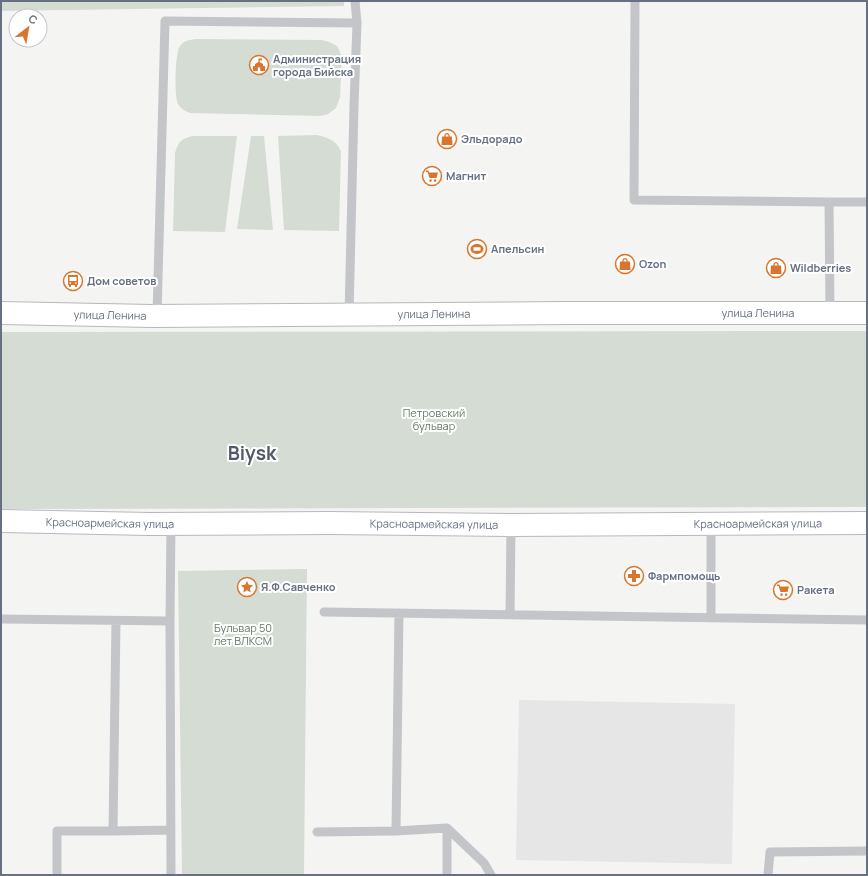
<svg xmlns="http://www.w3.org/2000/svg" width="868" height="876" viewBox="0 0 868 876" font-family="Manrope,sans-serif">
<style>
.built{fill:#e5e6e5}
.green{fill:#d5dcd3}
.lines{fill:none;stroke-linecap:round;stroke-linejoin:round}
.secondary-casing{stroke:#b5b8bd;stroke-width:24}
.service{stroke:#c3c5c9;stroke-width:9}
.secondary{stroke:#fff;stroke-width:22}
.labels{text-anchor:middle;stroke-width:4;stroke-linejoin:round;paint-order:stroke}
.poi-label{font-size:11px;font-weight:bold;fill:#667081;stroke:#fff;text-anchor:start}
.street-label{font-size:11px;fill:#667081;stroke:#fff}
.park-label{font-size:11px;fill:#647964;stroke:#fff}
.town-label{font-size:19px;font-weight:bold;fill:#535a67;stroke:#fff}
</style>
<rect width="100%" height="100%" fill="#f4f5f2"/>
<path class="built" d="M519,700L735,704L732,864L516,860Z"/>
<path class="green" d="M1,1H344V6L1,11Z
M196,39L322,40L329,42L337,46L342,56L340,97L336,108L328,114L320,116L190,113C185,111 181,109 178,104C174,97 175,52 180,46C184,40 190,40 196,39Z
M317,135C328,138 335,139 341,151L339,231L284,230L278,136Z
M192,136H237L225,232L173,231L175,153C178,142 181,139 192,136Z
M251,136H264L273,230L237,229Z
M867,331V507L1,509V332Z
M307,569L304,875H182L178,571Z"/>
<g class="lines">
<defs>
<g id="secondary">
<path id="s1" d="M1,313L152,316L564,313H867"/>
<path id="s2" d="M1,521L149,524L329,523L511,525L867,523"/>
</g>
</defs>
<use href="#secondary" class="secondary-casing"/>
<path class="service" d="M635,1L634,200L829,202
M830,313L829,202H867
M349,315L354,106L357,23L355,1
M157,316L165,21L357,23
M171,524L170,621L171,875
M711,524V618
M324,612L867,620
M510,615L511,525
M1,619L170,621
M447,828L484,863L491,875
M113,831L171,830
M396,831L447,828V875
M317,832L396,831L399,613
M57,875V831H113L116,621
M768,875L770,852L867,851"/>
<use href="#secondary" class="secondary"/>
</g>
<defs>
<symbol id="civic-ring" viewBox="-11 -11 22 22"><circle r="9.5" fill="#fff" stroke="#d9762e" stroke-width="1.5"/><path d="M-.6-6.5H3V-4.5H.6V-3L4-1V1h2V6H-6V1h2V-1L-.6-3ZM-1.2 2.5V6h2.4V2.5Z" fill="#d9762e"/></symbol>
<symbol id="shop-ring" viewBox="-11 -11 22 22"><circle r="9.5" fill="#fff" stroke="#d9762e" stroke-width="1.5"/><path d="M-5-2.5h2.3a2.7 3.5 0 0 1 5.4 0H5L5.5 6h-11ZM-1.5-2.5h3a1.5 2.3 0 0 0-3 0Z" fill="#d9762e"/></symbol>
<symbol id="supermarket-ring" viewBox="-11 -11 22 22"><circle r="9.5" fill="#fff" stroke="#d9762e" stroke-width="1.5"/><path d="M-6-5.5h2.5l.6 2H6L4.5 2H-2.5L-4.4-4H-6ZM-1.5 3.2a1.3 1.3 0 1 0 .1 0ZM3 3.2a1.3 1.3 0 1 0 .1 0Z" fill="#d9762e"/></symbol>
<symbol id="stadium-ring" viewBox="-11 -11 22 22"><circle r="9.5" fill="#fff" stroke="#d9762e" stroke-width="1.5"/><path d="M0-5a6.5 5 0 1 0 0 10a6.5 5 0 1 0 0-10ZM-3.5-1.8h7v3.6h-7Z" fill="#d9762e"/></symbol>
<symbol id="bus-ring" viewBox="-11 -11 22 22"><circle r="9.5" fill="#fff" stroke="#d9762e" stroke-width="1.5"/><path d="M-5-6H5V4H4V6H2V4H-2V6H-4V4H-5ZM-3.5-4V0h7V-4ZM-3.5 1.2v1.5H-2V1.2ZM2 1.2v1.5H3.5V1.2Z" fill="#d9762e"/></symbol>
<symbol id="pharmacy-ring" viewBox="-11 -11 22 22"><circle r="9.5" fill="#fff" stroke="#d9762e" stroke-width="1.5"/><path d="M-2-6h4v4h4v4h-4v4h-4v-4h-4v-4h4Z" fill="#d9762e"/></symbol>
<symbol id="sight-ring" viewBox="-11 -11 22 22"><circle r="9.5" fill="#fff" stroke="#d9762e" stroke-width="1.5"/><path d="M0-6L1.8-2.2L6-1.7L2.9 1.2L3.7 5.4L0 3.3L-3.7 5.4L-2.9 1.2L-6-1.7L-1.8-2.2Z" fill="#d9762e"/></symbol>
</defs>
<g fill-rule="evenodd">
<use href="#civic-ring" x="248" y="54" width="22" height="22"/>
<use href="#shop-ring" x="436" y="128" width="22" height="22"/>
<use href="#supermarket-ring" x="421" y="165" width="22" height="22"/>
<use href="#stadium-ring" x="466" y="238" width="22" height="22"/>
<use href="#shop-ring" x="614" y="253" width="22" height="22"/>
<use href="#shop-ring" x="765" y="257" width="22" height="22"/>
<use href="#bus-ring" x="62" y="270" width="22" height="22"/>
<use href="#pharmacy-ring" x="623" y="565" width="22" height="22"/>
<use href="#sight-ring" x="236" y="576" width="22" height="22"/>
<use href="#supermarket-ring" x="772" y="579" width="22" height="22"/>
</g>
<g class="labels">
<g class="poi-label">
<text x="273" y="63">Администрация<tspan x="273" dy="13">города Бийска</tspan></text>
<text x="461" y="143">Эльдорадо</text>
<text x="446" y="180">Магнит</text>
<text x="491" y="253">Апельсин</text>
<text x="639" y="268">Ozon</text>
<text x="790" y="272">Wildberries</text>
<text x="87" y="285">Дом советов</text>
<text x="648" y="580">Фармпомощь</text>
<text x="261" y="591">Я.Ф.Савченко</text>
<text x="797" y="594">Ракета</text>
</g>
<g class="street-label">
<text dy="4" stroke="none"><textPath href="#s1" startOffset="757">улица Ленина</textPath></text>
<text dy="4" stroke="none"><textPath href="#s1" startOffset="433">улица Ленина</textPath></text>
<text dy="4" stroke="none"><textPath href="#s1" startOffset="109">улица Ленина</textPath></text>
<text dy="4" stroke="none"><textPath href="#s2" startOffset="109">Красноармейская улица</textPath></text>
<text dy="4" stroke="none"><textPath href="#s2" startOffset="433">Красноармейская улица</textPath></text>
<text dy="4" stroke="none"><textPath href="#s2" startOffset="757">Красноармейская улица</textPath></text>
</g>
<g class="park-label">
<text x="434" y="417">Петровский<tspan x="434" dy="13">бульвар</tspan></text>
<text x="243" y="632">Бульвар 50<tspan x="243" dy="13">лет ВЛКСМ</tspan></text>
</g>
<g class="town-label">
<text x="252" y="460">Biysk</text>
</g>
</g>
<rect width="868" height="876" fill="none" stroke="#667081" stroke-width="4"/>
<g transform="translate(28 28) rotate(31)"><circle r="19" fill="#ffffff" stroke="#c2c6cd"/>
<path d="M0-3L7 15L0 10L-7 15Z" fill="#d9762e"/>
<text y="-6" font-size="11" font-weight="bold" text-anchor="middle" fill="#667081">С</text>
</g>
</svg>
